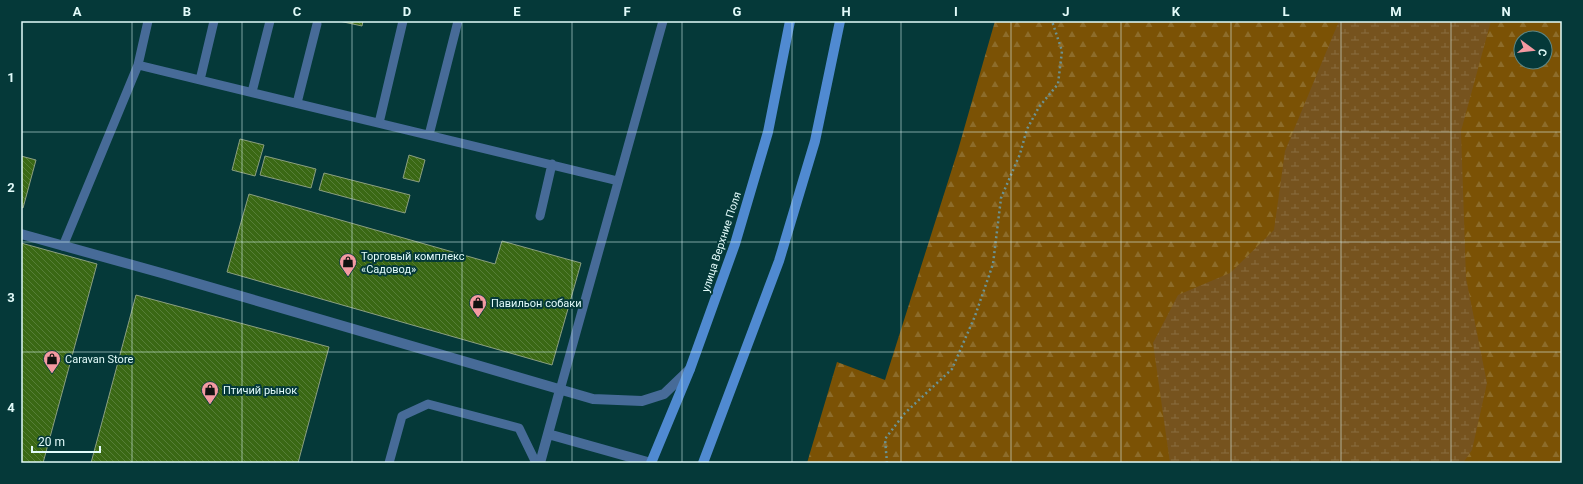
<svg xmlns="http://www.w3.org/2000/svg" width="1583" height="484" viewBox="0 0 1583 484" font-family="Roboto,sans-serif">
<style>
.forest{fill:url(#forest-firs);fill-rule:evenodd}
.wetland{fill:url(#wetland-marsh)}
.building{fill:url(#building-back-hatch);stroke:#8b9f80}
.lines{fill:none;stroke-linecap:round;stroke-linejoin:round}
.path{stroke:#6c9393;stroke-width:2.5;stroke-dasharray:2 3;stroke-linecap:butt}
.service{stroke:#476b98;stroke-width:9}
.minor{stroke:#476b98;stroke-width:10}
.secondary{stroke:#508ad1;stroke-width:10}
.grid{fill:none;stroke:#e2fbfa;stroke-width:1;stroke-opacity:0.55}
.labels{text-anchor:middle;stroke-width:4;stroke-linejoin:round;paint-order:stroke}
.street-label{font-size:11px;fill:#e2fbfa;stroke:#053939}
.poi-label{font-size:11px;fill:#e2fbfa;stroke:#053939;text-anchor:start}
.neatline{fill:none;stroke:#e2fbfa;stroke-width:1.5}
.grid-label{font-size:13px;text-anchor:middle;font-weight:bold;fill:#e2fbfa}
</style>
<defs>
<pattern id="forest-firs" width="22" height="20" patternUnits="userSpaceOnUse"><rect width="22" height="20" fill="#7b5205"/><path d="M5 1l3.5 6h-7zM16 11l3.5 6h-7z" fill="#8d6c2a"/></pattern>
<pattern id="wetland-marsh" width="20" height="14" patternUnits="userSpaceOnUse"><rect width="20" height="14" fill="#76531e"/><path d="M1 5h8M5 5V1M11 12h8M15 12V8" fill="none" stroke="#896d40"/></pattern>
<pattern id="building-back-hatch" width="6" height="6" patternUnits="userSpaceOnUse"><rect width="6" height="6" fill="#3a6814"/><path d="M-1 5l2 2M0 0l6 6M5-1l2 2" fill="none" stroke="#567e37"/></pattern>
</defs>
<rect width="100%" height="100%" fill="#053939"/>
<path class="forest" d="M995,21H1562V463H807L837,362L885,380L958,150ZM1521,38H1545V62H1521Z"/>
<path class="wetland" d="M1339,21H1491L1461,131L1466,278L1487,383L1472,450L1463,463H1170L1153,343L1178,295L1230,273L1274,230L1285,151Z"/>
<path class="building" d="M339,21H363L362,26Z
M240,139L264,145L255,176L232,170Z
M409,155L425,160L419,182L403,178Z
M21,156L36,160L23,208L21,207Z
M265,156L316,169L311,188L260,175Z
M324,173L410,195L405,213L319,190Z
M249,194L495,264L502,241L581,263L552,365L227,272Z
M21,243L97,264L43,463H21Z
M136,295L329,347L298,463H91Z"/>
<g class="lines">
<path class="path" d="M887,463L885,439L905,413L952,369L975,316L993,264L1001,198L1020,154L1027,129L1039,107L1058,84L1062,51L1052,21"/>
<path class="service" d="M138,65L618,181
M200,80L214,21
M252,92L270,21
M297,103L317,24
M379,123L403,21
M429,135L458,21
M540,216L552,164
M63,246L138,65L148,21
M560,390L663,21
M389,463L402,416L428,404L519,428L536,463"/>
<path class="minor" d="M21,234L165,274L593,399L642,401L664,394L690,369
M548,434L651,463
M540,463L560,390"/>
<path class="secondary" d="M651,463L690,369L735,244L768,132L790,21
M703,463L779,261L815,141L840,21"/>
</g>
<path class="grid" d="M132,21V463M242,21V463M352,21V463M462,21V463M572,21V463M682,21V463M792,21V463M901,21V463M1011,21V463M1121,21V463M1231,21V463M1341,21V463M1451,21V463M21,132H1562M21,242H1562M21,352H1562"/>
<defs>
<symbol id="shop-pin" viewBox="-11 -11 22 30"><path d="M0 17L-7.5 6A9.5 9.5 0 1 1 7.5 6Z" fill="#f49aa2" stroke="#053939"/><path d="M-5-2.5h2.3a2.7 3.5 0 0 1 5.4 0H5L5.5 6h-11ZM-1.5-2.5h3a1.5 2.3 0 0 0-3 0Z" fill="#111"/></symbol>
</defs>
<g fill-rule="evenodd">
<use href="#shop-pin" x="338" y="252" width="20" height="27"/>
<use href="#shop-pin" x="468" y="293" width="20" height="27"/>
<use href="#shop-pin" x="42" y="349" width="20" height="27"/>
<use href="#shop-pin" x="200" y="380" width="20" height="27"/>
</g>
<g class="labels">
<g class="street-label">
<text transform="translate(721 242) rotate(-72)" y="4">улица Верхние Поля</text>
</g>
<g class="poi-label">
<text x="361" y="260">Торговый комплекс<tspan x="361" dy="13">«Садовод»</tspan></text>
<text x="491" y="307">Павильон собаки</text>
<text x="65" y="363">Caravan Store</text>
<text x="223" y="394">Птичий рынок</text>
</g>
</g>
<rect width="1583" height="484" fill="none" stroke="#053939" stroke-width="44"/>
<g transform="translate(1533 50) rotate(105)"><circle r="19" fill="#053939" stroke="#5d8786"/>
<path d="M0-3L7 15L0 10L-7 15Z" fill="#f49aa2"/>
<text y="-6" font-size="11" font-weight="bold" text-anchor="middle" fill="#e2fbfa">С</text>
</g>
<path d="M32 446v6h68v-6" fill="none" stroke="#e2fbfa" stroke-width="2"/>
<text x="38" y="446" font-size="12" fill="#e2fbfa" stroke="#053939" stroke-width="3" paint-order="stroke">20 m</text>
<rect x="22" y="22" width="1539" height="440" class="neatline"/>
<g class="grid-label">
<text x="77" y="16">A</text>
<text x="187" y="16">B</text>
<text x="297" y="16">C</text>
<text x="407" y="16">D</text>
<text x="517" y="16">E</text>
<text x="627" y="16">F</text>
<text x="737" y="16">G</text>
<text x="846" y="16">H</text>
<text x="956" y="16">I</text>
<text x="1066" y="16">J</text>
<text x="1176" y="16">K</text>
<text x="1286" y="16">L</text>
<text x="1396" y="16">M</text>
<text x="1506" y="16">N</text>
<text x="11" y="82">1</text>
<text x="11" y="192">2</text>
<text x="11" y="302">3</text>
<text x="11" y="412">4</text>
</g>
</svg>
